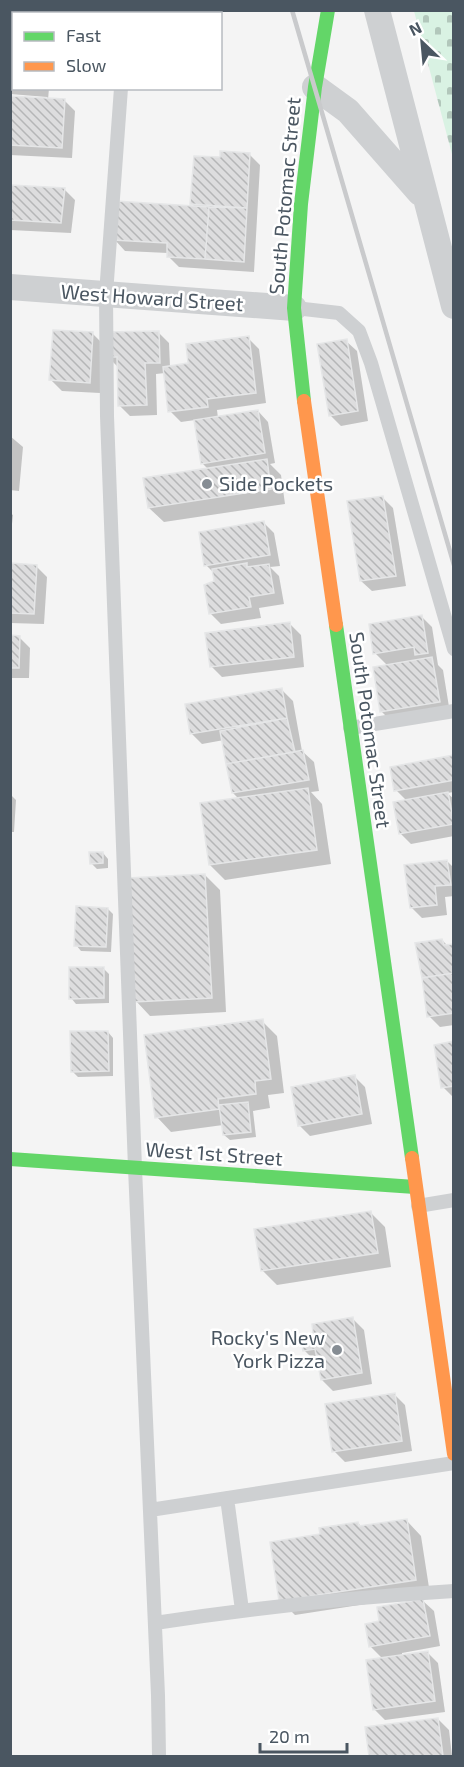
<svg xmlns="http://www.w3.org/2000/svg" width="464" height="1767" viewBox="0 0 464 1767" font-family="'Exo 2',sans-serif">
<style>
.cemetery{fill:url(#cemetery-stones)}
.shadow{fill:#0003}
.building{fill:url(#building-back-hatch);stroke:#e5e6e7;stroke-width:1.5}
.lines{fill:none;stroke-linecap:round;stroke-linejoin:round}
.lane{stroke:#ced0d2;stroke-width:14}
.street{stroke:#ced0d2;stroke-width:26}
.fast{stroke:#63d668;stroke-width:14}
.slow{stroke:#ff974d;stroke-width:14}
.rail{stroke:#c9cacc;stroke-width:4.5}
.poi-dot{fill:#868d94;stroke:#fff;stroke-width:2}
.labels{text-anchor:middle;stroke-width:5;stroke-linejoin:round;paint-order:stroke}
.street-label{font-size:20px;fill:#4a5661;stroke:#fff}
.poi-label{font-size:20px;fill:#4a5661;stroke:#fff;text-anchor:start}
</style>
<defs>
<pattern id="cemetery-stones" width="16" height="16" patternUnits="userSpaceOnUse" patternTransform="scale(1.5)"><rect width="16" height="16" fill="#d9f2e3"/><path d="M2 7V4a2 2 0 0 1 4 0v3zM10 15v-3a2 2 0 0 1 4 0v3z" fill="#b2c7bb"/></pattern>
<pattern id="building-back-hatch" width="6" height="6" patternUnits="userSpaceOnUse" patternTransform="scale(1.5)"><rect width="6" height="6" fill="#ddddde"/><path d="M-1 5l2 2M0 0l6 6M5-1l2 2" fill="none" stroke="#b5b6b7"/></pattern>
</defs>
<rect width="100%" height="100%" fill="#f4f4f4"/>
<path class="cemetery" d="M414,11H453V158Z"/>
<path class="shadow" d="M10,10H32V14H14V35H10Z
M10,38H14V88H49L48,100H64L75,111L72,158L10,155V98L47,99V97L10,94Z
M250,155L260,165L254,272L179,267L168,256V253L125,251L115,240L195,207L192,204L221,159Z
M10,186L64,189L75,200L71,233L10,230Z
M158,332L169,343L170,367L190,365L248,338L259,349L266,403L217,410L218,418L258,411L268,422L275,463L270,464L281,475L285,504L164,522L149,508L209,470L202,463L195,420L181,422L170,411L165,373L156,374L157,415L130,416L119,405L118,367L108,357Z
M92,333L103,344L100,393L62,391L51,380Z
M346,341L357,351L368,421L341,426L330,415Z
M10,436L23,447L19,491L10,490Z
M382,497L393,508L406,586L372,591L361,581Z
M10,513L13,515L10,542Z
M263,522L274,533L280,566L270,567L279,576L284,604L259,608L261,618L221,624L210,613L216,582L215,574L206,565Z
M10,565L36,566L47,577L44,624L10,623Z
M422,617L432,627L438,665L443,670L450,713L392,722L381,711L388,666L375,653Z
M290,624L301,635L304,667L222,677L211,666Z
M10,637H19L30,648L29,678H10Z
M282,690L293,701L302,751L314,762L319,791L311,792L322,804L331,864L225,880L210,865L239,799L233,793L224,740L202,744L191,733Z
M454,757V792L447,793L454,799V836L411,844L400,833L407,801L396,790Z
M10,794L16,800L14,832H10Z
M103,853L108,859V868L97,869L91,863Z
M447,861L454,868V896L445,897L447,915L422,918L411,907Z
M205,875L220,890L226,1012L150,1016L136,1001Z
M108,909L113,914L111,952L81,951L76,945Z
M442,940L448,946L454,945V1025L440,1027L429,1016Z
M103,968L109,974V1003L76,1004L71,998Z
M262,1021L277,1036L284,1093L268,1095L270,1108L253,1111L256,1137L230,1140L224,1135L223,1125L171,1132L157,1117Z
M108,1032L113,1038V1076L78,1077L72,1071Z
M454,1043V1098L443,1087Z
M354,1076L365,1087L372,1124L310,1136L300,1126Z
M371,1213L385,1227L391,1267L277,1285L262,1270Z
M353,1319L364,1330L372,1384L333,1391L322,1380L319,1360L315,1361L304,1350L315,1334Z
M394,1394L405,1405L412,1451L345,1462L334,1451Z
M407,1521L421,1536L430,1594L295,1615L280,1600L322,1536L358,1523L362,1527Z
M423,1601L434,1611L440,1646L402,1653V1656L427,1652L438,1663L445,1712L385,1720L374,1709L383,1659L370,1646L381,1622Z
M438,1719L449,1730L452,1756H370L367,1729Z"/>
<path class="building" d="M10,10H21V14H14V25H10Z
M10,37H14V85H10Z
M10,96L65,99L62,148L10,145Z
M220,151L250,153L247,208L190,204L194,156L220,157Z
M10,185L65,188L61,223L10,220Z
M115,201L209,207L205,259L167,257V243L113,240Z
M209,207L247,208L244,262L205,259Z
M53,330L93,332L90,383L49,380Z
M159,331L160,363H145L147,405L118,406L117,357H106V332Z
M249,336L256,393L207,399L208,407L168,412L163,367L188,363L186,344Z
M347,339L358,411L329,416L317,344Z
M258,410L265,453L201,464L194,420Z
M267,459L271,489L148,508L143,478Z
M383,496L396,576L360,581L347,501Z
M264,521L270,555L204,566L199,532Z
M10,563L37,565L34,614L10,613Z
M247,563V567L269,564L274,593L249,597L251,607L209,614L204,585L214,581L212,569Z
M422,615L428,653L415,655L414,647L373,654L369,624Z
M290,622L294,657L210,667L205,633Z
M10,635L20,636L19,668H10Z
M432,657L440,702L380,712L373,667Z
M282,688L287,718L190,734L185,704Z
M287,718L295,752L226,764L220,731Z
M303,750L309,780L232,793L226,764Z
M454,755V780L394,791L390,767Z
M308,788L317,850L209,865L200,803Z
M448,792L454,824L399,834L393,802Z
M89,852H103V863L90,864Z
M447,860L451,885L435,886L437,905L410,908L404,865Z
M205,874L212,998L134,1002L128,878Z
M76,906L108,908L106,947L74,946Z
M442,939L444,945L454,944V973L422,978L415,943Z
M69,967H104V998L69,999Z
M454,973V1013L427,1017L422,978Z
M263,1019L271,1079L255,1081L256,1094L218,1099L219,1109L155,1118L144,1035Z
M70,1031H108L109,1071L71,1072Z
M454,1041V1086L441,1088L434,1045Z
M355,1075L362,1114L298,1126L291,1087Z
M248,1102L251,1132L223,1135L219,1105Z
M371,1211L378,1253L261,1271L254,1229Z
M353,1317L362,1373L321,1380L315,1349L303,1351L300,1335L313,1333L312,1324Z
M395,1393L402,1441L332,1452L325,1404Z
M407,1519L416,1580L279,1601L270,1542L320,1534L319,1528L358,1522L359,1526Z
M423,1599L430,1636L369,1647L365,1624L379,1621L377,1607Z
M428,1651L435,1701L373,1710L366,1660Z
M438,1718L443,1756H369L365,1727Z"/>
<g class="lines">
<path class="lane" d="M127,14V10
M121,88L106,294L107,416L135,1168L158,1695L159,1756
M295,308L339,313L359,331L371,363L454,649
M350,728L454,711
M418,1206L454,1200
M227,1498L242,1610
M150,1510L454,1463
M155,1623C254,1608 353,1597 454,1591"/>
<path class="street" d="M377,10L454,306
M315,87L348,111L420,193
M10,287L294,308"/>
<path class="fast" d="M304,401L294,308L301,204L315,87L328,10
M336,625L412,1158
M10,1159L415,1187"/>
<path class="slow" d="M304,401L336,625
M412,1158L454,1454"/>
<path class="rail" d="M292,10L454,565"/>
</g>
<g class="poi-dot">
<circle cx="207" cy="484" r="6"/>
<circle cx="337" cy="1350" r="6"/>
</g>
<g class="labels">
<g class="street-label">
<text transform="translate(285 196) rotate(-85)" y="7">South Potomac Street</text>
<text transform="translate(152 298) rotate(4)" y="7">West Howard Street</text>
<text transform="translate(370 730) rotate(82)" y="7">South Potomac Street</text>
<text transform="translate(214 1154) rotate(4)" y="7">West 1st Street</text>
</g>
<g class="poi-label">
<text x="219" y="491">Side Pockets</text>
<text x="325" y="1345" text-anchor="end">Rocky's New<tspan x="325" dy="23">York Pizza</tspan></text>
</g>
</g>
<rect width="464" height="1767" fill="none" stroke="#4a5661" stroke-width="24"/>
<rect x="12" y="12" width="210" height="78" fill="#ffffff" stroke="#b7bbc0" stroke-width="1.5"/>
<rect x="24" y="32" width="30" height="9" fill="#63d668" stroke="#b7bbc0" stroke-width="1.5"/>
<text x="66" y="42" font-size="18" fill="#4a5661">Fast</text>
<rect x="24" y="62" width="30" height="9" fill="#ff974d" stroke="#b7bbc0" stroke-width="1.5"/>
<text x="66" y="72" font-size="18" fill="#4a5661">Slow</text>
<g transform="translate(422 42) rotate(334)" stroke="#ffffff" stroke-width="4.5" paint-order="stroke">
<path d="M0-4.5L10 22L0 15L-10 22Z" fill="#4a5661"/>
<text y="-9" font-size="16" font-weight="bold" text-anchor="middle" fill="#4a5661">N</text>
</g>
<path d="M260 1743v9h87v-9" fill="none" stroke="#4a5661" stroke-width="3"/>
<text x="269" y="1743" font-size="18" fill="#4a5661" stroke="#ffffff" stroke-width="4.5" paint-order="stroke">20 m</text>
</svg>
